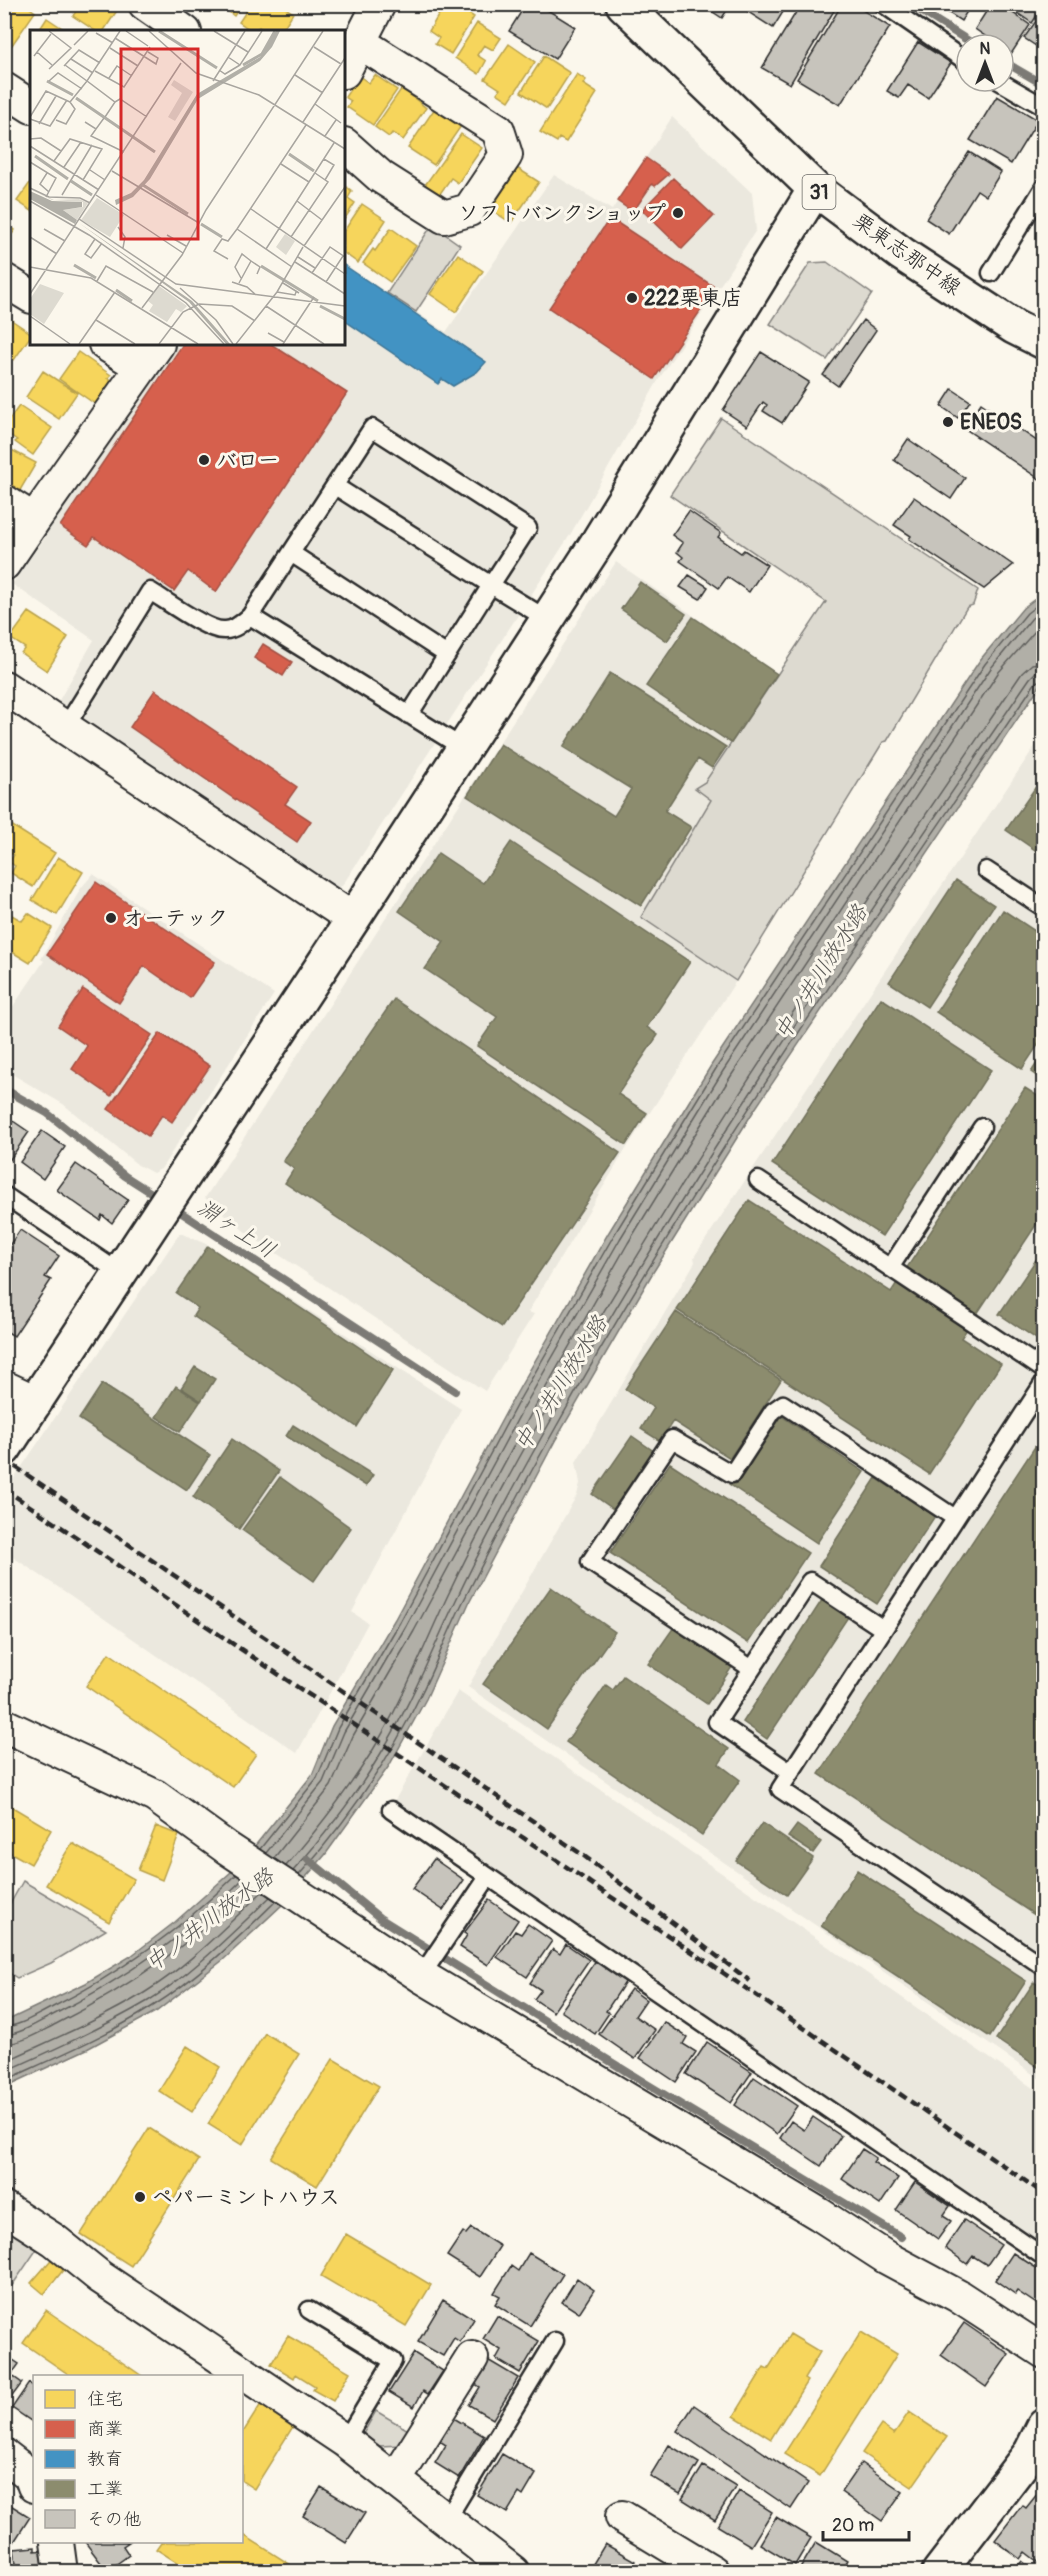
<svg xmlns="http://www.w3.org/2000/svg" width="1048" height="2576" viewBox="0 0 1048 2576" font-family="Pangolin,'Klee One',sans-serif">
<style>
.built{fill:#ebe8de}
.green{fill:#dddad0;stroke:#84827e;stroke-width:1.5}
.water{fill:#b1afa7;stroke:#7b7a75;stroke-width:1.5}
.homes{fill:#f6d55c;stroke:#b9a24d;stroke-width:1.5}
.shops{fill:#d6604d;stroke:#a35043;stroke-width:1.5}
.schools{fill:#4393c3;stroke:#3c7495;stroke-width:1.5}
.industry{fill:#8c8c6e;stroke:#6f6f5a;stroke-width:1.5}
.lines{fill:none;stroke-linecap:round;stroke-linejoin:round}
.shore{stroke:#61605d;stroke-width:1.5}
.stream{stroke:#7b7a75;stroke-width:8}
.building{fill:#c7c4bc;stroke:#2b2b2b;stroke-width:1.5}
.service-casing{stroke:#2b2b2b;stroke-width:21}
.minor-casing{stroke:#2b2b2b;stroke-width:36}
.tertiary-casing{stroke:#2b2b2b;stroke-width:38}
.primary-casing{stroke:#2b2b2b;stroke-width:38}
.service{stroke:#fbf7ec;stroke-width:16}
.minor{stroke:#fbf7ec;stroke-width:32}
.tertiary{stroke:#fbf7ec;stroke-width:33}
.primary{stroke:#fbf7ec;stroke-width:33}
.rail{stroke:#2b2b2b;stroke-width:4.5;stroke-dasharray:9 4.5;stroke-linecap:butt}
.poi-dot{fill:#2b2b2b;stroke:#fbf7ec;stroke-width:2}
.labels{text-anchor:middle;stroke-width:6;stroke-linejoin:round;paint-order:stroke}
.shield{fill:#fbf7ec;stroke:#696865;stroke-width:1.5}
.shield-label{font-size:20px;font-weight:bold;fill:#2b2b2b}
.poi-label{font-size:21px;font-weight:bold;fill:#2b2b2b;stroke:#fbf7ec;text-anchor:start}
.street-label{font-size:21px;fill:#2b2b2b;stroke:#fbf7ec}
.water-label{font-size:22px;font-style:italic;fill:#5a5956;stroke:#fbf7ec}
.inset-river{fill:none;stroke:#b1afa7;stroke-width:3}
.inset-road{fill:none;stroke:#a8a59f;stroke-width:1.5}
.view{fill:#d62828;fill-opacity:0.15;stroke:#d62828;stroke-width:3}
.inset-edge{fill:none;stroke:#2b2b2b;stroke-width:3}
</style>
<rect width="100%" height="100%" fill="#fbf7ec"/>
<filter id="ink" filterUnits="userSpaceOnUse"><feTurbulence type="fractalNoise" baseFrequency=".0167" numOctaves="2"/><feDisplacementMap in="SourceGraphic" scale="12" xChannelSelector="R" yChannelSelector="G"/><feConvolveMatrix kernelMatrix="1 2 1 2 8 2 1 2 1" color-interpolation-filters="sRGB"/></filter>
<g filter="url(#ink)">
<path class="built" d="M672,117L752,193L756,230L659,379L570,535L342,886L334,888L58,702L94,640L12,584L47,535L44,532L175,344H344V264L446,332L554,175L612,210Z
M616,562L779,675L705,783L695,788L711,800L641,917L736,981L626,1149L528,1312L534,1314L485,1391L249,1235L205,1198Z
M1043,734V2081L468,1687L577,1495L580,1483L576,1462L695,1262L694,1257Z
M93,874L274,994L161,1169L153,1173L138,1165L63,1104L5,1070V1018L44,961L41,959L81,888Z
M180,1233L206,1244L461,1409L352,1612L368,1623L297,1753L70,1595L5,1552L4,1493Z
M458,1691L1043,2095V2246L658,1984L395,1800Z"/>
<path class="green" d="M432,225L460,245L416,312L387,293Z
M827,262L872,294L827,360L770,324L810,263Z
M721,418L978,590L973,605L967,607L887,741L883,742L736,981L641,917L711,800L695,788L705,782L826,602L670,495Z
M23,1881L106,1930L51,1963L17,1978L5,1970V1913Z
M5,2227L37,2249L5,2296Z
M376,2411L410,2431L403,2445L379,2446L362,2436Z"/>
<path class="water" d="M1043,593V681L753,1112L652,1274L556,1439L469,1603L426,1699L389,1766L325,1855L282,1905L223,1960L157,2011L87,2049L5,2087L4,2022L86,1983L131,1956L175,1922L231,1872L254,1847L312,1775L332,1726L395,1619L512,1401L609,1232L712,1064L980,660L1023,608Z"/>
<path class="homes" d="M4,4H25L35,12L12,45L4,40Z
M80,4H117L120,6L103,32H97L73,16Z
M219,4H242L234,16Z
M251,4H280L293,13L281,32H266L259,27L253,32L239,22Z
M445,4H454L474,17L451,54L435,44L439,38L429,31Z
M47,18L68,32H38Z
M477,23L501,38L493,50L484,45L477,55L486,61L479,74L455,58Z
M509,44L535,62L509,101L497,93L500,89L485,79Z
M544,56L570,73L547,109L521,92Z
M577,74L586,80L583,84L597,93L566,142L559,138L557,142L540,132Z
M375,75L397,90L373,125L347,107L351,101L345,97L359,76L369,83Z
M402,88L426,108L403,140L392,133L389,137L375,127Z
M435,108L461,126L434,165L408,148Z
M461,134L482,148L458,183L451,178L439,195L425,185Z
M517,168L539,182L511,223L489,208Z
M32,180V211L17,201Z
M344,185L352,191L348,198L355,203L344,220Z
M362,204L386,220L358,263L344,253V231Z
M4,223L15,230L4,245Z
M391,228L416,246L390,282L363,263L373,249L375,251Z
M458,254L483,271L456,312L430,294Z
M4,315L32,334L14,360L4,353Z
M78,352L111,375L108,378L112,380L107,387L109,389L98,406L59,379Z
M43,371L77,393L59,419L26,397Z
M19,406L52,428L33,455L15,442L17,440L4,431V427Z
M4,446L36,463L19,492L4,484Z
M29,612L68,637L47,671L21,653L25,648L10,638Z
M11,825L55,853L33,887L11,873L15,866L9,862L14,855L4,850V835Z
M58,857L83,872L57,915L32,900Z
M28,913L52,928L30,963L4,947V925L12,915L22,921Z
M109,1653L256,1754L233,1787L86,1686Z
M4,1802L51,1830L31,1864L4,1849Z
M156,1826L179,1835L162,1880L138,1870Z
M72,1843L134,1879L109,1922L46,1885Z
M265,2033L299,2054L242,2145L208,2124Z
M187,2046L220,2067L192,2112L159,2091Z
M333,2059L379,2086L317,2186L271,2158Z
M149,2128L199,2160L131,2266L81,2234Z
M346,2234L431,2285L406,2326L321,2276Z
M56,2254L68,2264L44,2294L31,2283Z
M46,2310L142,2376H71L23,2343Z
M861,2332L897,2354L820,2476L784,2454Z
M790,2334L820,2352L804,2379L807,2381L771,2439L734,2416L764,2367L768,2369Z
M288,2336L350,2372L333,2401L313,2390L315,2386L296,2374L294,2378L271,2364Z
M261,2404L294,2425L254,2489L242,2481V2434Z
M909,2412L947,2437L912,2487L862,2453L881,2425L894,2434Z
M242,2534L302,2572H192L156,2549L161,2542H242Z"/>
<path class="shops" d="M646,158L669,174L655,186L652,184L633,212L617,201Z
M673,178L714,216L682,249L642,210Z
M610,218L716,288L654,379L549,308Z
M183,344H271L347,393L216,592L188,571L174,591L94,537L88,545L60,526Z
M263,644L292,662L283,676L254,658Z
M155,690L297,787L285,804L311,821L297,842L130,727Z
M96,882L215,962L190,998L144,966L119,1003L47,954Z
M83,989L152,1035L111,1096L72,1069L87,1046L58,1026Z
M160,1033L210,1066L172,1122L162,1115L148,1136L108,1109Z"/>
<path class="schools" d="M344,265L486,362L477,372L453,386L442,379L438,384L344,320Z"/>
<path class="industry" d="M640,582L686,614L667,641L621,609Z
M693,617L777,674L731,743L646,686Z
M610,673L726,747L712,768L698,759L665,811L691,827L641,906L467,796L500,744L614,816L631,789L563,747Z
M1044,775V856L1006,830Z
M511,842L690,962L647,1027L658,1035L618,1094L647,1113L626,1145L477,1046L497,1017L425,969L444,942L399,911L438,853L483,883Z
M956,880L994,905L927,1007L889,982Z
M1003,910L1044,937V1036L1022,1069L936,1012Z
M881,998L991,1070L882,1236L772,1164Z
M394,999L620,1153L502,1327L285,1183L294,1169L283,1161Z
M1044,1053V1081L1031,1072Z
M1025,1088L1044,1100V1213L961,1338L1001,1364L929,1474L677,1310L749,1200L891,1292Z
M208,1246L393,1370L357,1427L193,1316L198,1308L176,1293Z
M1044,1248V1344L999,1314Z
M676,1312L781,1380L730,1458L673,1421L660,1441L641,1429L654,1408L625,1389Z
M195,1367L215,1379L201,1401L181,1388Z
M102,1384L210,1455L187,1490L79,1419Z
M176,1386L200,1402L180,1432L156,1417Z
M777,1413L864,1472L817,1543L729,1484Z
M293,1425L373,1475L366,1486L286,1436Z
M1044,1433V1921L819,1774Z
M632,1436L655,1452L616,1511L592,1494Z
M232,1439L279,1471L239,1529L193,1497Z
M670,1463L808,1553L748,1643L610,1553Z
M280,1477L351,1528L314,1581L242,1530Z
M876,1478L935,1516L877,1604L819,1566Z
M551,1587L615,1632L547,1729L483,1684Z
M822,1600L848,1617L767,1739L743,1722Z
M674,1627L732,1667L707,1704L648,1664Z
M623,1676L729,1749L719,1764L740,1780L702,1835L566,1742L606,1685L613,1690Z
M762,1823L813,1858L787,1895L736,1861Z
M797,1825L821,1842L813,1853L788,1837Z
M857,1870L1026,1981L990,2037L821,1926Z
M1034,1982L1044,1989V2071L996,2039Z"/>
<g class="lines">
<path class="shore" d="M260,1849L317,1778L338,1728L400,1622L517,1404L614,1235L717,1067L985,664L1027,613L1044,600
M266,1853L323,1782L344,1732L406,1626L524,1407L620,1239L723,1071L991,668L1032,618L1044,610
M274,1858L331,1786L353,1736L414,1631L532,1412L628,1243L731,1076L998,673L1044,621
M286,1866C316,1831 346,1793 371,1753C402,1703 423,1648 448,1595C475,1538 506,1481 537,1426C684,1166 854,920 1022,673L1032,664L1044,662
M293,1871C324,1836 354,1798 378,1758C409,1708 431,1653 456,1600C483,1543 514,1486 545,1431C691,1170 861,925 1030,678L1036,672L1044,671
M299,1875C347,1821 390,1759 421,1694C437,1662 449,1629 465,1598C493,1543 521,1489 551,1436C696,1174 868,929 1036,682L1044,679
M4,2027C21,2026 36,2015 51,2008C120,1973 181,1929 236,1875
M4,2035C21,2034 37,2023 51,2016C122,1980 187,1936 243,1879
M4,2044C23,2043 40,2032 56,2024C127,1988 195,1943 250,1884
M4,2062C51,2040 100,2020 144,1993C188,1966 225,1927 262,1892
M4,2072C53,2050 102,2028 148,2001C192,1974 232,1933 270,1897
M4,2081C54,2058 107,2036 153,2006C199,1977 238,1938 276,1901"/>
<path class="stream" d="M910,4L975,45
M1003,61L1044,85
M4,1089L47,1113L125,1176L161,1199
M171,1206L455,1391
M308,1859L381,1919L645,2083L901,2237"/>
</g>
<path class="building" d="M526,4H538L575,27L555,59L509,31Z
M701,4H731L722,18Z
M752,4H788L773,28L748,12Z
M801,4H838L790,84L762,68Z
M842,4H853L890,27L840,105L797,79Z
M935,4H976L974,7L971,5L961,21Z
M991,4H1000L1030,25L1011,54L1003,48V45H998L975,29Z
M1004,4H1044V5L1032,23Z
M1044,10V40L1041,38L1036,46L1024,38Z
M918,42L951,63L928,98L908,85L899,98L887,91Z
M997,96L1038,120L1011,164L970,140Z
M969,152L1001,172L986,196L977,190L949,234L926,219Z
M863,320L876,330L838,386L823,375Z
M761,352L809,382L782,423L763,411L767,405L763,402L747,426L723,410Z
M952,389L970,401L958,418L941,406Z
M981,403L1044,446V482L964,428Z
M908,439L965,478L951,499L894,460Z
M914,497L1013,565L984,589L909,539L911,536L894,525Z
M689,511L721,533L718,537L741,553L744,550L767,565L749,592L727,577L719,588L680,561L683,557L677,552L683,543L672,535Z
M689,575L708,587L700,599L680,587Z
M13,1121L29,1132L4,1168V1133Z
M42,1131L65,1147L43,1179L20,1162Z
M76,1164L128,1200L112,1223L102,1215L100,1220L57,1190Z
M20,1230L59,1256L45,1277L51,1280L14,1336L4,1330V1253Z
M434,1859L464,1880L443,1910L412,1889Z
M489,1900L518,1920L488,1965L460,1947L467,1935L464,1933Z
M528,1924L552,1941L527,1977L497,1957L515,1931L521,1934Z
M566,1944L589,1960L553,2012L534,1999L541,1990L530,1983L553,1949L560,1954Z
M596,1960L626,1981L606,2011L609,2013L595,2034L561,2011Z
M631,1989L646,2000L635,2016L655,2030L635,2059L599,2034Z
M664,2022L687,2037L683,2044L696,2052L676,2082L640,2058Z
M707,2042L752,2072L731,2103L686,2074Z
M754,2077L797,2106L777,2134L735,2105Z
M813,2117L841,2136L821,2166L780,2138L791,2121L804,2130Z
M862,2149L876,2158L873,2162L898,2178L880,2205L842,2179Z
M915,2182L950,2206L943,2216L951,2221L938,2239L896,2210Z
M964,2220L1001,2245L987,2265L973,2256L967,2264L945,2248Z
M471,2228L500,2246L480,2277L447,2256L463,2232L466,2234Z
M529,2253L563,2274L530,2326L495,2304L500,2296L494,2293L511,2266L518,2271Z
M1013,2253L1044,2273V2303L1041,2307L1017,2291L1015,2294L995,2280Z
M577,2278L594,2290L579,2313L562,2302Z
M443,2300L474,2319L460,2342L454,2338L443,2356L418,2342Z
M497,2316L539,2341L520,2373L496,2359L501,2350L483,2339Z
M964,2323L1009,2354L986,2387L941,2355Z
M414,2353L443,2371L428,2394L423,2391L414,2407L389,2392Z
M4,2354L19,2364L11,2375L22,2383L4,2407Z
M486,2359L518,2378L493,2419L469,2405L480,2387L472,2382Z
M29,2383L34,2387V2423L12,2408Z
M694,2405L808,2483L791,2509L677,2431Z
M452,2417L484,2436L459,2478L435,2463L446,2445L438,2440Z
M669,2445L699,2463L680,2494L650,2476Z
M502,2454L536,2474L523,2496L519,2493L507,2513L477,2495Z
M861,2463L903,2492L882,2521L841,2492Z
M703,2466L736,2486L715,2520L682,2499Z
M321,2487L365,2513L346,2543L303,2516Z
M739,2491L772,2512L751,2546L718,2526Z
M1038,2493L1044,2497V2554L1038,2562L1025,2552L1020,2559L995,2540L1022,2505L1026,2508Z
M4,2501L30,2517L12,2545L4,2541Z
M776,2517L811,2538L795,2565L760,2544Z
M85,2542H129L123,2546L129,2555L107,2571Z
M816,2542L847,2561L840,2572H798Z
M605,2544L635,2561L629,2572H588Z
M35,2547V2551L47,2550L50,2572H17L14,2549Z
M1022,2561L1036,2572H1013Z"/>
<g class="lines">
<defs>
<path id="service" d="M883,4L967,62
M999,81L1044,107
M991,273L1044,187
M335,486L491,585L409,715
M291,553L447,655
M65,728L150,591C167,601 208,632 225,630C235,630 243,622 250,616
M463,748L250,616L372,428L528,528L491,585L547,619
M986,870L1044,908
M758,1180L1044,1370
M4,1195L120,1273
M890,1268L982,1127
M1044,1382L780,1789L1044,1967
M752,1669L810,1581L883,1629
M790,1772L717,1722L752,1669L590,1562L672,1439L732,1474L773,1411L783,1404L955,1518
M391,1810L1044,2257
M421,1976L488,1877
M309,2310L393,2361L345,2441
M447,2519L555,2341"/>
<path id="minor" d="M145,4L185,32
M344,72L379,4
M4,89L32,107
M344,144L381,177L444,217L469,210L506,155L498,130L361,43
M4,280L32,297
M105,344L142,367
M4,501L34,520L158,344
M4,564L34,520
M4,687L353,919
M4,1387L36,1402
M4,1725L155,1796L227,1848L421,1976L819,2214L887,2258L958,2296L1044,2352
M4,2208L54,2240L100,2277L345,2441L513,2572
M4,2455L30,2475L34,2486
M396,2479L472,2358
M622,2517L713,2572
M57,2542L61,2572"/>
<path id="tertiary" d="M4,1449L353,919L599,540L815,189
M939,2572L1031,2452L1044,2426"/>
<path id="primary" d="M623,4L815,189L902,254L1014,327L1044,342"/>
</defs>
<use href="#service" class="service-casing"/>
<use href="#minor" class="minor-casing"/>
<use href="#tertiary" class="tertiary-casing"/>
<use href="#primary" class="primary-casing"/>
<use href="#service" class="service"/>
<use href="#minor" class="minor"/>
<use href="#tertiary" class="tertiary"/>
<use href="#primary" class="primary"/>
<path class="rail" d="M4,1459L584,1856L750,1981
M4,1489C97,1550 189,1615 281,1676C537,1846 792,2018 1044,2194"/>
</g>
</g>
<g class="poi-dot">
<circle cx="678" cy="213" r="6"/>
<circle cx="632" cy="298" r="6"/>
<circle cx="948" cy="422" r="6"/>
<circle cx="204" cy="460" r="6"/>
<circle cx="111" cy="918" r="6"/>
<circle cx="140" cy="2197" r="6"/>
</g>
<g class="labels">
<rect class="shield" x="802.5" y="175" width="33" height="34" rx="4.5"/>
<g class="shield-label">
<text x="819" y="199">31</text>
</g>
<g class="poi-label">
<text x="666" y="220" text-anchor="end">ソフトバンクショップ</text>
<text x="644" y="305">222栗東店</text>
<text x="960" y="429">ENEOS</text>
<text x="216" y="467">バロー</text>
<text x="123" y="925">オーテック</text>
<text x="152" y="2204">ペパーミントハウス</text>
</g>
<g class="street-label">
<text transform="translate(907 254) rotate(35)" y="7">栗東志那中線</text>
</g>
<g class="water-label">
<text transform="translate(820 972) rotate(-58)" y="8">中ノ井川放水路</text>
<text transform="translate(237 1228) rotate(33)" y="8">淵ヶ上川</text>
<text transform="translate(560 1383) rotate(-58)" y="8">中ノ井川放水路</text>
<text transform="translate(209 1919) rotate(-37)" y="8">中ノ井川放水路</text>
</g>
</g>
<g transform="translate(30 30)">
<rect width="315" height="315" fill="#fbf7ec"/>
<path d="M144,50L163,62L145,91L138,87L152,63L141,55ZM0,159L24,170L49,169L58,173L47,190L33,180L53,177V172L22,170ZM67,168L94,185L80,207L51,190ZM255,204L265,211L256,225L246,217ZM10,254L34,263L14,294L0,284V269ZM129,256L157,276L151,282L146,279L137,292L119,281L123,275L118,271Z" fill="#dddad0"/>
<path d="M246,1H250L242,17L230,31L168,69L120,149L103,167L86,175L85,170L101,163L114,150L167,64L230,27ZM0,161L22,171L52,172V177L33,180L47,190L45,194L0,169ZM49,193L162,271L200,314H196L159,272Z" fill="#b1afa7"/>
<path class="inset-river" d="M129,1L187,38M213,35L232,24L245,1M17,51L43,65M46,68L125,122M259,124L284,141M5,126L38,149M41,151L62,165M113,155L158,184M171,194L192,207M44,235L66,248M231,236L288,271M86,260L102,271M290,276L315,289"/>
<path class="inset-road" d="M96,1L118,16M119,1L166,43L229,65L315,119M184,1L218,22M66,3L83,13M85,8L126,34L128,28L118,22M44,15L58,1M284,17L311,34M80,18L108,36M7,22L22,35M4,26L21,4M198,27L210,35L232,1M41,29L63,43M35,35L57,51L90,1M34,36L49,20L70,33M19,39L41,18L19,1M189,40L195,44L210,35M65,41L94,57L120,17M265,45L293,63M79,48L87,36L102,46M19,51L28,43L52,59M183,51L215,1M285,74L311,93M0,87L16,61L40,72L57,51L85,72L90,69L117,87M75,87L85,72M0,89L20,96L37,70M26,90L36,94L45,79L40,72M55,92L66,99L74,88M273,92L315,28M9,94L26,66M66,99L61,106L94,122M295,106L306,90M0,109L11,108L31,121M0,116L69,160M294,129L304,135L295,150M24,131L40,109L72,119L53,150M0,132L26,148L16,167M251,134L279,152M34,137L51,112M60,140L75,150M82,141L169,193M17,143L10,154L19,162M0,158L19,167L50,168L60,173M32,165L62,115M66,165L153,223M0,171L59,205L156,273L194,314M267,171L292,190M221,179L315,244M49,189L146,254L315,276M88,197L95,207L93,218M14,199L35,211M207,199L262,237M137,205L156,216M0,207L27,224M261,207L298,152L285,143M65,209L55,224L61,228L72,213M274,216L315,157M236,219L304,113M268,227L285,238M198,229L184,221L192,209L198,211L207,199L276,95M265,232L315,264M0,237L61,248L168,314M282,243L300,217L315,227M211,248L205,237L212,224L221,231M67,251L76,236L123,262M202,252L217,257L226,265M296,252L313,226M209,253L221,231L230,237L227,244M253,253L269,263M150,258L186,290L203,314M247,262L265,265L266,262M0,264L151,33M236,276L294,314M112,278L152,225L176,180L293,1M0,286L40,314M66,290L105,314M238,303L254,312M49,314L85,262M129,314L153,282L169,274L202,276L225,291M206,314L247,262L273,217M253,314L284,267"/>
<path class="view" d="M91,19H168V209H91Z"/>
<rect width="315" height="315" class="inset-edge"/>
</g>
<rect width="1048" height="2576" fill="none" stroke="#fbf7ec" stroke-width="24"/>
<rect x="12" y="12" width="1024" height="2552" fill="none" stroke="#2b2b2b" stroke-width="2" filter="url(#ink)"/>
<rect x="33" y="2375" width="210" height="168" fill="#fbf7ec" stroke="#a8a59f" stroke-width="1.5"/>
<rect x="45" y="2390" width="30" height="18" fill="#f6d55c" stroke="#a8a59f" stroke-width="1.5"/>
<text x="87" y="2405" font-size="18" fill="#2b2b2b">住宅</text>
<rect x="45" y="2420" width="30" height="18" fill="#d6604d" stroke="#a8a59f" stroke-width="1.5"/>
<text x="87" y="2435" font-size="18" fill="#2b2b2b">商業</text>
<rect x="45" y="2450" width="30" height="18" fill="#4393c3" stroke="#a8a59f" stroke-width="1.5"/>
<text x="87" y="2465" font-size="18" fill="#2b2b2b">教育</text>
<rect x="45" y="2480" width="30" height="18" fill="#8c8c6e" stroke="#a8a59f" stroke-width="1.5"/>
<text x="87" y="2495" font-size="18" fill="#2b2b2b">工業</text>
<rect x="45" y="2510" width="30" height="18" fill="#c7c4bc" stroke="#a8a59f" stroke-width="1.5"/>
<text x="87" y="2525" font-size="18" fill="#2b2b2b">その他</text>
<g transform="translate(985 63)"><circle r="28" fill="#fbf7ec" stroke="#a8a59f" stroke-width="1.5"/>
<path d="M0-4.5L10 22L0 15L-10 22Z" fill="#2b2b2b"/>
<text y="-9" font-size="16" font-weight="bold" text-anchor="middle" fill="#2b2b2b">N</text>
</g>
<path d="M823 2531v9h86v-9" fill="none" stroke="#2b2b2b" stroke-width="3"/>
<text x="832" y="2531" font-size="18" fill="#2b2b2b" stroke="#fbf7ec" stroke-width="4.5" paint-order="stroke">20 m</text>
</svg>
